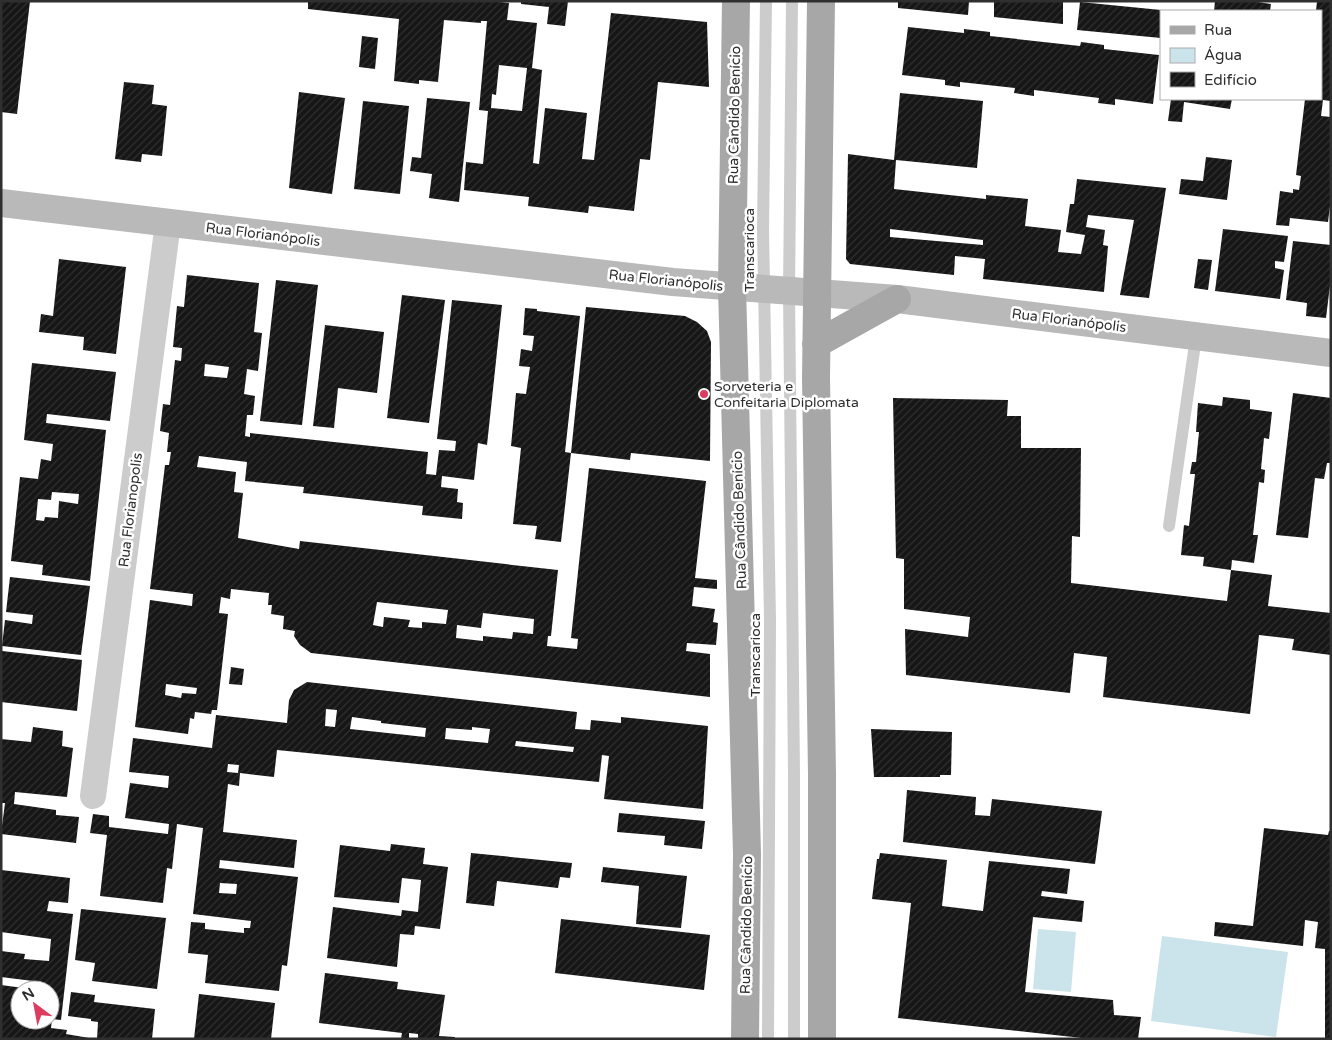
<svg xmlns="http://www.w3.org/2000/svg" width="1332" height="1040" viewBox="0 0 1332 1040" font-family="'Varela Round',sans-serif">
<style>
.water{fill:#cbe3ea}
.building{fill:url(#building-hatch);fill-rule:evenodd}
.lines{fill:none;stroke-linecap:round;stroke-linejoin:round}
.lane{stroke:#ccc;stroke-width:12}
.street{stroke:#ccc;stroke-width:26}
.secondary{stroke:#b9b9b9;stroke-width:28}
.primary{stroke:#a7a7a7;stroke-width:28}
.poi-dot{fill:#db3c60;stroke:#fff;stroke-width:2}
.labels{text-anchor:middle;stroke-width:5;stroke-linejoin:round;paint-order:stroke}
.street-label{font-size:14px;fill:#2f2f2f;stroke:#fff}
.poi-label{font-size:14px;fill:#2f2f2f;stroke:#fff;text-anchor:start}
</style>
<defs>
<pattern id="building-hatch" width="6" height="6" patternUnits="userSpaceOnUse" patternTransform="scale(1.25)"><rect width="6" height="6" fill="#161616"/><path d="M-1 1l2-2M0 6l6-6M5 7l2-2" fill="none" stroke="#303030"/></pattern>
</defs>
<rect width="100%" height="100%" fill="#fff"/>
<path class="water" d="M1038,929L1076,932L1071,992L1033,989Z
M1162,936L1288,952L1276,1037L1151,1021Z"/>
<path class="building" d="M1,1H30L17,114L1,112Z
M308,1H491L509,3L507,20L537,23L532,68L542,70L533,163L539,164L545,108L587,113L582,159L594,160L611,13L707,22L709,87L658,82L650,160L640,159L634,211L589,206L588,213L528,206L529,197L464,190L466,162L483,164L488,111L479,110L487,21H481V23L444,20L438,82L419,80V84L394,81L399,19L308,9ZM499,65L527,68L522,111L491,108L492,94L496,95Z
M521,1H568L565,26L547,24L549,7L521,4Z
M898,1H969L968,15L898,8Z
M994,1H1063V24L994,17Z
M1215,1H1251L1271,4L1270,11H1214Z
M1317,1H1331V101L1323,100L1321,116L1331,117V198L1328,222L1290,218L1289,226L1276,225L1280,191L1293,193V189L1299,190L1301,176L1296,175L1305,99H1321V11H1316Z
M1080,2L1161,10V38L1077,30Z
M908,27L964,33V29L990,32V36L1080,46L1081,42L1104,45V49L1159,55L1153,104L1115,99V105L1098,103L1099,98L1034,90V96L1014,93L1015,88L960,82V87L945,85V80L902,75Z
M362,36L378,38L375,69L359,67Z
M124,82L154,85L152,104L167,106L162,156L142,154L141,162L115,159Z
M299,92L345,98L332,194L289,188Z
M900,93L983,101L977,168L896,160L894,189L986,199V195L1028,199L1025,226L1061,230L1058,252L1081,254L1085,235L1066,232L1070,204H1074L1077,179L1166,188L1149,298L1120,295L1134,220L1088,215L1086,227L1105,230L1103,245L1108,246L1104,292L983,279L985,259L955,256L954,275L850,264L846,259L848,154L894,160ZM890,229L983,240V245L890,237Z
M427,98L470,102L459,202L429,198L432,174L410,171L412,157L421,158Z
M1171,99H1232L1230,109L1184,102L1182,122L1168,121Z
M363,101L409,106L400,194L354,189Z
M1206,157L1232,160L1227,200L1179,194L1181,179L1203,181Z
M1223,229L1288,236L1284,262L1275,261V268L1284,270L1280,299L1215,291Z
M1293,241L1331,245V277L1326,318L1306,316L1307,303L1286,300Z
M59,259L126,267L116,354L83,350L84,337L39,332L41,314L53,316Z
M1198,259L1212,260L1208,290L1194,288Z
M187,275L259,283L254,332L262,333L258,371L247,369L244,394L255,396L253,415H247L245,436L250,437V433L428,452L426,474L436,475L439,450L455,451L456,441L437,439L452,300L502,305L487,445L478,443L474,480L442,476L441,487L458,489L457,502L463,503L462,519L422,515L423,506L303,493L304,487L245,481L247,462L199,456L197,467L236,472L234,492L243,493L238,538L299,549L300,541L558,570L551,636H548L547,646L577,649L578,639L571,638L589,468L706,481L695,578L717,580V589L694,587L692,606L715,609L713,622L718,623L716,645L687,643L686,651L710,654V697L311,653L300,645L294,636L295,631L283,629L284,616L271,614L272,605H268L269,593L231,589L230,599L221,597L219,613L228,614L217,710H212L211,714L195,712L194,719L190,718L188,734L135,727L150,600L192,606L193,594L150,589L165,465H169L171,452H167L169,433L160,431L163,404L170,405L175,360L181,361L182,348L173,347L177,306L184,307ZM205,364L229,367L227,378L204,376ZM377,602L448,610L446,624L422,622V628L408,627L410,620L384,617L383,627L373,625ZM483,613L534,619L533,634L513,632L512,639L483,636V641L456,638L457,625L481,628ZM166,684L197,688L196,694L182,693L181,698L165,695Z
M276,280L318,285L302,425L260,421Z
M402,295L445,300L429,423L387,418Z
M586,307L685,316L697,322L707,331L711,342L710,461L631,453L630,460L571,453Z
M525,308L537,309V311L580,316L565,452L571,453L561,542L535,539L537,526L513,524L521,448L511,446L516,393L526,394L530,367L519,366L521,349L532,351L534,336L523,335Z
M325,325L384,332L377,393L338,388L334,428L313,426Z
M32,363L116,372L110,421L47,414L46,423L106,430L90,581L42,575L43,565L11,561L20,477L38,479L41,459L51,461L53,444L24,440ZM52,492L79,494L78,504L59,501L58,518L45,517L44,521L36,520L38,499L51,500Z
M1293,393L1331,398V463H1327L1324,479L1315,478L1308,538L1276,535Z
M1223,397L1250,400V409L1272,412L1269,439L1264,438L1261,469L1265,470L1264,483L1259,482L1253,535H1258L1254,563L1232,560L1231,570L1203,566L1204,557L1181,555L1184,525L1189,526L1195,474H1190L1192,462H1196L1199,432H1196L1198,403L1222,406Z
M893,398L1008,400L1007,416H1021V448H1081L1080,537L1072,536L1071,583L1227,601L1231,570L1272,575L1268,606L1331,613V655L1292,650L1294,639L1259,635L1250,714L1103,697L1107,657L1074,653L1070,693L906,675L905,629L968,637L970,617L904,609V559L896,558Z
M10,577L90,586L81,655L2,646L5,620L32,624L33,615L6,612Z
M2,651L82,660L77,711L1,702Z
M231,667L244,669L242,685L229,684Z
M307,682L577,712L575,729L590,730L591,720L621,723V717L708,726L703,809L604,799L609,756L602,755L599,782L277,750L274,777L240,773L239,786L228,784L223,832L297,840L294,868L220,860L219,868L298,877L287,966L282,965L279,991L205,983L208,955L188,953L191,922L205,923V929L244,933V928H250L251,921L193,914L203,828L177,824L172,869L167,868L163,903L100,896L107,835L90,833L93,814L109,816V827L168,834L169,824L125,818L130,783L168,788L169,776L129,772L133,738L212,748L216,715L287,723L289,700L294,690ZM326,709L337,710L335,727L325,726ZM352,717L381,721V723L426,728L425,737L350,729ZM472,727L490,729L488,743L445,739L446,728L472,730ZM516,741L574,747L573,752L515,746ZM228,764L239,765L238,773L227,772ZM220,883L237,884L236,894L219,893Z
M33,727L63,731L62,746L73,748L67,797L15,792L14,804L56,810V815L79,817L76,843L1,834L5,803H1V739L31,742Z
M871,729L952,732L951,775H940V777H874Z
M907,790L976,797L975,815L990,816L992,799L1102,811L1095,864L903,842Z
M619,813L705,821L702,849L664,845L665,836L617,832Z
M1264,828L1328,835L1329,831H1331V1039H1325V949L1315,948L1318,922L1305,920L1303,946L1214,936L1215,922L1253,926Z
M391,844L425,848L423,864L448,867L440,929L415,926L414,935L400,934L397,967L327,958L333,907L401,916L402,910L418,912L421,880L402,878L399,903L334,897L340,845L390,851Z
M471,853L572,863L570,878L560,877L558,888L497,881L494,906L466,903Z
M880,853L947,860L942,906L983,911L989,861L1070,869L1067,894L1042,891L1041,896L1084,901L1082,922L1033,917L1025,992L1113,1000L1114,1015L1141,1017L1138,1039H1091L898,1018L911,903L872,899L877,859H879Z
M603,867L687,876L681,928L636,924L639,886L601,882Z
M1,870L70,878L68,903L49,901L47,911L73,914L61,1020L52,1019L51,1028L67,1030L66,1034L95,1039H1V985L31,989L20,990V1020H50V990H40L41,982L1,977V951L25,954L24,959L49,961L51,939L1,932Z
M81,909L166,918L157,989L92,981L95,963L75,960Z
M561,919L710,935L704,990L555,973Z
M325,973L398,982L397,989L445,995L439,1036L455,1037V1039H418V1034L409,1033V1039H401L402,1033L319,1023Z
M71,992L95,995L94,1002L155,1009L152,1039H97L98,1022L91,1021V1019L68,1016Z
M199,994L275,1003L271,1039H194Z"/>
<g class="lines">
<path class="lane" d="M766,1L763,229L770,620L768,1039
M792,1L789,291L794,774V1039
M1169,526L1196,337"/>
<path class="street" d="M93,796L168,223"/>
<path class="secondary" d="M1,203L673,282L897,299L1331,353"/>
<path class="primary" d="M736,1L732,286L747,854L745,1039
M821,1L816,378L822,774V1039
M816,344L897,299"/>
</g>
<circle class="poi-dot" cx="704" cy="394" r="5"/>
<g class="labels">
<g class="street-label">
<text transform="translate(734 115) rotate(-89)" y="5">Rua Cândido Benício</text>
<text transform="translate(263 234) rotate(7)" y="5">Rua Florianópolis</text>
<text transform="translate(749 250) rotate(-90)" y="5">Transcarioca</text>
<text transform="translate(666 280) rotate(6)" y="5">Rua Florianópolis</text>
<text transform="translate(1069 320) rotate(7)" y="5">Rua Florianópolis</text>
<text transform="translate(130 510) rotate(-83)" y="5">Rua Florianopolis</text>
<text transform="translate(739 520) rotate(-92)" y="5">Rua Cândido Benício</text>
<text transform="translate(755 655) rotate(-90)" y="5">Transcarioca</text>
<text transform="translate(746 925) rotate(-89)" y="5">Rua Cândido Benício</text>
</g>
<g class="poi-label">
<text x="714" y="391">Sorveteria e<tspan x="714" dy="16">Confeitaria Diplomata</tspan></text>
</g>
</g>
<rect width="1332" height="1040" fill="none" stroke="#2f2f2f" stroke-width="5"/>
<rect x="1160" y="10" width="162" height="90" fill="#ffffff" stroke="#acacac"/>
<rect x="1170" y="26" width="25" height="8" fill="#a7a7a7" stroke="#acacac"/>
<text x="1204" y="35" font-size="15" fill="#2f2f2f">Rua</text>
<rect x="1170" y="48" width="25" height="15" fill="#cbe3ea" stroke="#acacac"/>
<text x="1204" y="60" font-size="15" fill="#2f2f2f">Água</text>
<rect x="1170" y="72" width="25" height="15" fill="url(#building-hatch)" stroke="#acacac"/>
<text x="1204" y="85" font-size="15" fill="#2f2f2f">Edifício</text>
<g transform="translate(35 1005) rotate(328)"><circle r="24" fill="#ffffff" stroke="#acacac"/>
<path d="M0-4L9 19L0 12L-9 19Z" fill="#db3c60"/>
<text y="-8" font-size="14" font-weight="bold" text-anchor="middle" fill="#2f2f2f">N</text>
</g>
</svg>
